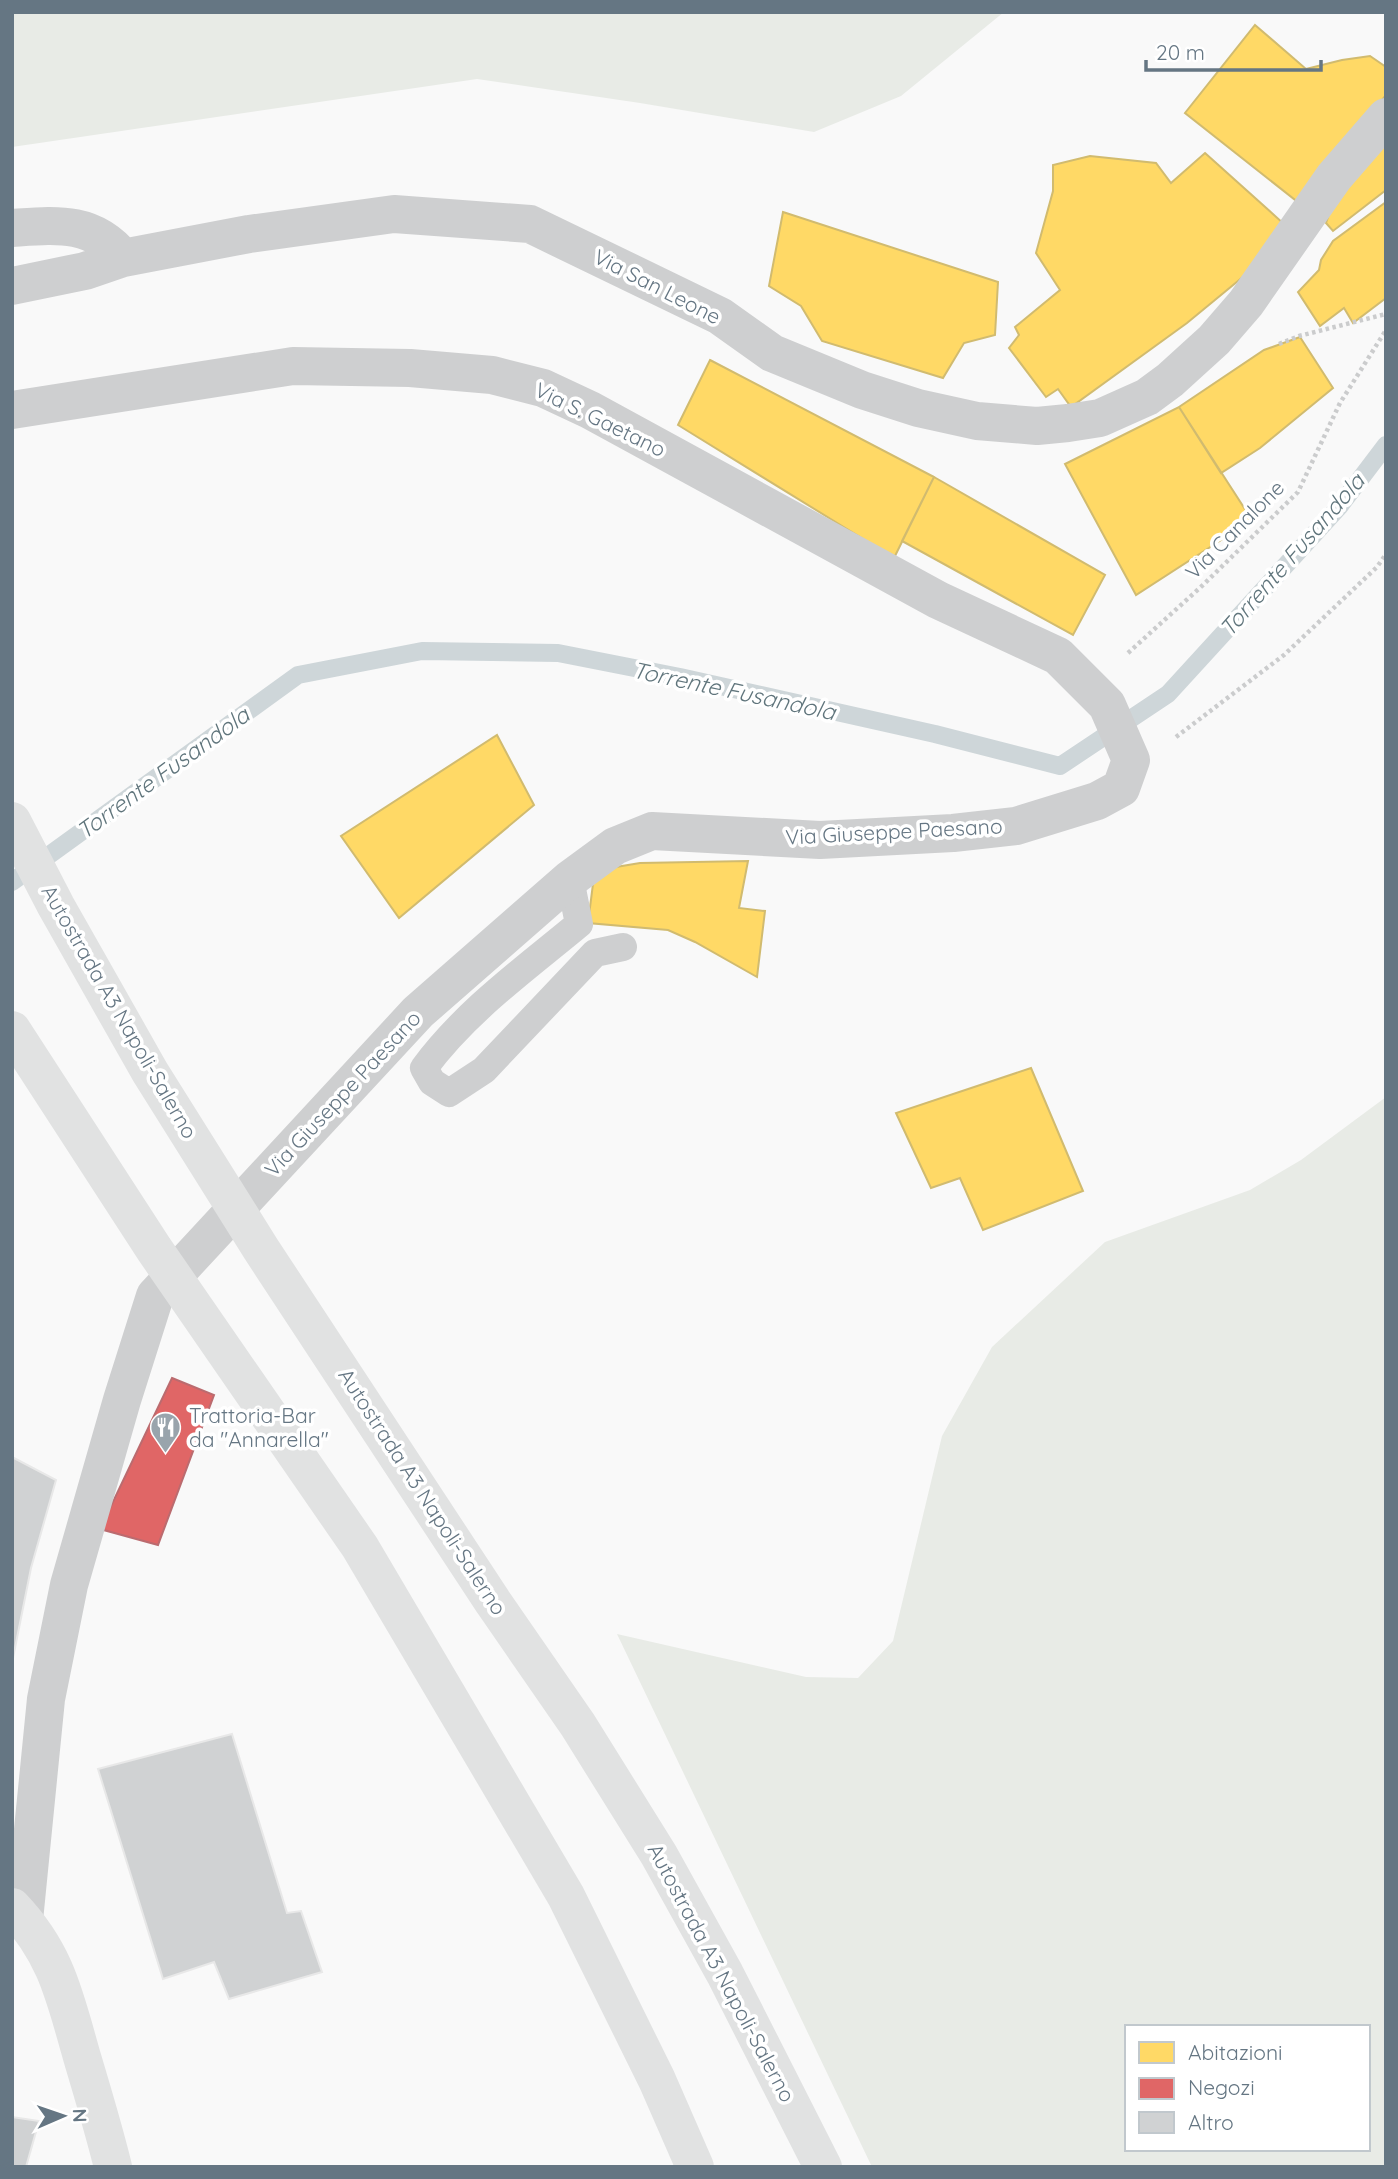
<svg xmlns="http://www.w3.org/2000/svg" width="1398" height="2179" viewBox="0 0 1398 2179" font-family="Quicksand,sans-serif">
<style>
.green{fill:#e8ebe6;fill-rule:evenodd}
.homes{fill:#ffd966;stroke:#d1bb6f;stroke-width:2}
.shops{fill:#e06666;stroke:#bb6b6f;stroke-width:2}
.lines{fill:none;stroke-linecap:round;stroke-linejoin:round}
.stream{stroke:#ced6d9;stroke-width:18}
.building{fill:#d0d2d3;stroke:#e8e8e8;stroke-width:2}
.path{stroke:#cbcccd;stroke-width:4.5;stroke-dasharray:3.5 3.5;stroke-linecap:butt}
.lane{stroke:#cecfd0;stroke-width:28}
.street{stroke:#cecfd0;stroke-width:38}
.secondary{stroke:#e1e2e2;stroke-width:38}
.highway{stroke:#e1e2e2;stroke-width:38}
.labels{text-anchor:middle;stroke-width:7;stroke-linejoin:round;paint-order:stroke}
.street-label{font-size:21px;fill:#657683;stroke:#fff}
.poi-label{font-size:21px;fill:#657683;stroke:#fff;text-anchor:start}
.water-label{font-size:23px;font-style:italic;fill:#60757c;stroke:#fff}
</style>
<rect width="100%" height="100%" fill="#f9f9f9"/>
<path class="green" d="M12,12H1004L901,96L814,132L640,103L477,79L12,147Z
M1386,1097V2167H872L617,1634L806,1677L858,1678L893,1641L942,1436L992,1347L1105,1242L1250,1190L1301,1160ZM1127,2027H1368V2149H1127Z"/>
<path class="homes" d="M1255,25L1306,69L1342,60L1370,56L1386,67V95L1299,203L1185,113Z
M1386,138V190L1333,231L1326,223L1337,190Z
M1205,153L1284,224L1244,276L1187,323L1071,407L1058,389L1046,397L1009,348L1019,335L1015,327L1060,290L1036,253L1053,191V165L1090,156L1156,163L1171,183Z
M1386,202V298L1353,323L1344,308L1320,326L1298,292L1319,270L1321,260L1333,241Z
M783,212L998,282L995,335L964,343L943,378L822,341L801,306L769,286Z
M1300,337L1333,388L1260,448L1221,473L1179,407L1264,350Z
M710,360L934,477L894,558L678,425Z
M1179,407L1252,520L1136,595L1065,464Z
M934,477L1105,575L1073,635L902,541Z
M497,735L534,805L399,918L341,836Z
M748,861L739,908L765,911L757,977L695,942L668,930L588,923L594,876L616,867L640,863Z
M1031,1068L1083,1191L983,1230L960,1178L931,1188L896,1113Z"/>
<path class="shops" d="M172,1378L214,1395L158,1545L100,1529Z"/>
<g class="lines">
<path class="stream" d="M12,882L298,675L422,651L558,653L680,677L935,734L1060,766L1168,694L1339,507L1386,445"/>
</g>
<path class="building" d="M12,1457L56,1480L31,1568L12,1663Z
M232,1734L287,1913L301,1911L322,1972L229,1999L214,1962L163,1979L98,1769Z
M12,2117L39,2121L26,2167H12Z"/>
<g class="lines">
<path class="path" d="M1279,344L1299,336L1386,314
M1128,653L1203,585L1298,492L1340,403L1386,330
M1176,737L1284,655L1377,567L1386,554"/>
<path class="lane" d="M570,879L579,924C525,969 466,1011 424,1068L432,1082L449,1093L484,1070L595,953L623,947"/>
<path class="street" d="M12,228C55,225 93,220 123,258
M12,286L85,271L123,258L249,234L394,214L530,224L720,316L772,353L862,390L918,408L977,421L1037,426L1068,423L1100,418L1147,397L1170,380L1214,340L1246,303L1334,177L1386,117
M12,410L293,366L410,368L492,375L543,388L590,410L938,600L1058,656L1107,705L1131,760L1121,788L1097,801L1016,826L953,833L820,840L652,831L615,846L570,879L418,1012L155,1296L122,1400L69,1585L46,1699L24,1920"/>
<path class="secondary" d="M12,1907C57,1954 65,1998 82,2057C93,2094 104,2130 113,2167"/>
<path class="highway" d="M12,821L56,906L150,1072L261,1249L493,1602L578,1725L659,1855L725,1974L823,2167
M12,1030L154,1249L360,1547L566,1896L657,2080L695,2167"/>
</g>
<defs>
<symbol id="restaurant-pin" viewBox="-11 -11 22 30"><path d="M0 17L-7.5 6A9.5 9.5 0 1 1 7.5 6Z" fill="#99a4ac" stroke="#fff"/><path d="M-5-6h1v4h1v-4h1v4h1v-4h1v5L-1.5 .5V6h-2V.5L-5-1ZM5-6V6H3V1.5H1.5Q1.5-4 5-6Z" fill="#fff"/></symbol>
</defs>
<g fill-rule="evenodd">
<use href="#restaurant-pin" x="148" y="1410" width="35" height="47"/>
</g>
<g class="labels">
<g class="street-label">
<text transform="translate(657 287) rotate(27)" y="7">Via San Leone</text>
<text transform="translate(600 420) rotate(26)" y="7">Via S. Gaetano</text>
<text transform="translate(1235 530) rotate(-45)" y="7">Via Canalone</text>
<text transform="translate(894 832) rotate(-3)" y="7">Via Giuseppe Paesano</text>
<text transform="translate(119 1012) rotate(60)" y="7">Autostrada A3 Napoli-Salerno</text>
<text transform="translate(343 1094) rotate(-47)" y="7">Via Giuseppe Paesano</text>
<text transform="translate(422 1492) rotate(57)" y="7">Autostrada A3 Napoli-Salerno</text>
<text transform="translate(721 1973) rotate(62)" y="7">Autostrada A3 Napoli-Salerno</text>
</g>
<g class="poi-label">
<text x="189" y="1423">Trattoria-Bar<tspan x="189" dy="24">da "Annarella"</tspan></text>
</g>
<g class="water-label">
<text transform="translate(1292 555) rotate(-49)" y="8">Torrente Fusandola</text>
<text transform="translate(734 691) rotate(12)" y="8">Torrente Fusandola</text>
<text transform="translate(163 773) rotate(-36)" y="8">Torrente Fusandola</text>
</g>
</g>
<rect width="1398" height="2179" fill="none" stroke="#657683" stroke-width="28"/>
<rect x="1125" y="2025" width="245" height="126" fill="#ffffff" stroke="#c1c8cd" stroke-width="2"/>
<rect x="1139" y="2042" width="35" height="21" fill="#ffd966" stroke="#c1c8cd" stroke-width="2"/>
<text x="1188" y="2060" font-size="21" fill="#657683">Abitazioni</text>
<rect x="1139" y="2078" width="35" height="21" fill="#e06666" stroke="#c1c8cd" stroke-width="2"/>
<text x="1188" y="2095" font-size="21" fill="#657683">Negozi</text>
<rect x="1139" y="2112" width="35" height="21" fill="#d0d2d3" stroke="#c1c8cd" stroke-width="2"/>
<text x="1188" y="2130" font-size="21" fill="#657683">Altro</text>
<g transform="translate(63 2116) rotate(88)" stroke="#ffffff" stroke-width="5" paint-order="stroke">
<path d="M0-5L12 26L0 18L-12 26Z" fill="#657683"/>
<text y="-10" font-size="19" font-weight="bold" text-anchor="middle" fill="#657683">N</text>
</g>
<path d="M1146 60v10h175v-10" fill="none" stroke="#657683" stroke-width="3.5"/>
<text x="1156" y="60" font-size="21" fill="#657683" stroke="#ffffff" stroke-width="5" paint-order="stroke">20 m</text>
</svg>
